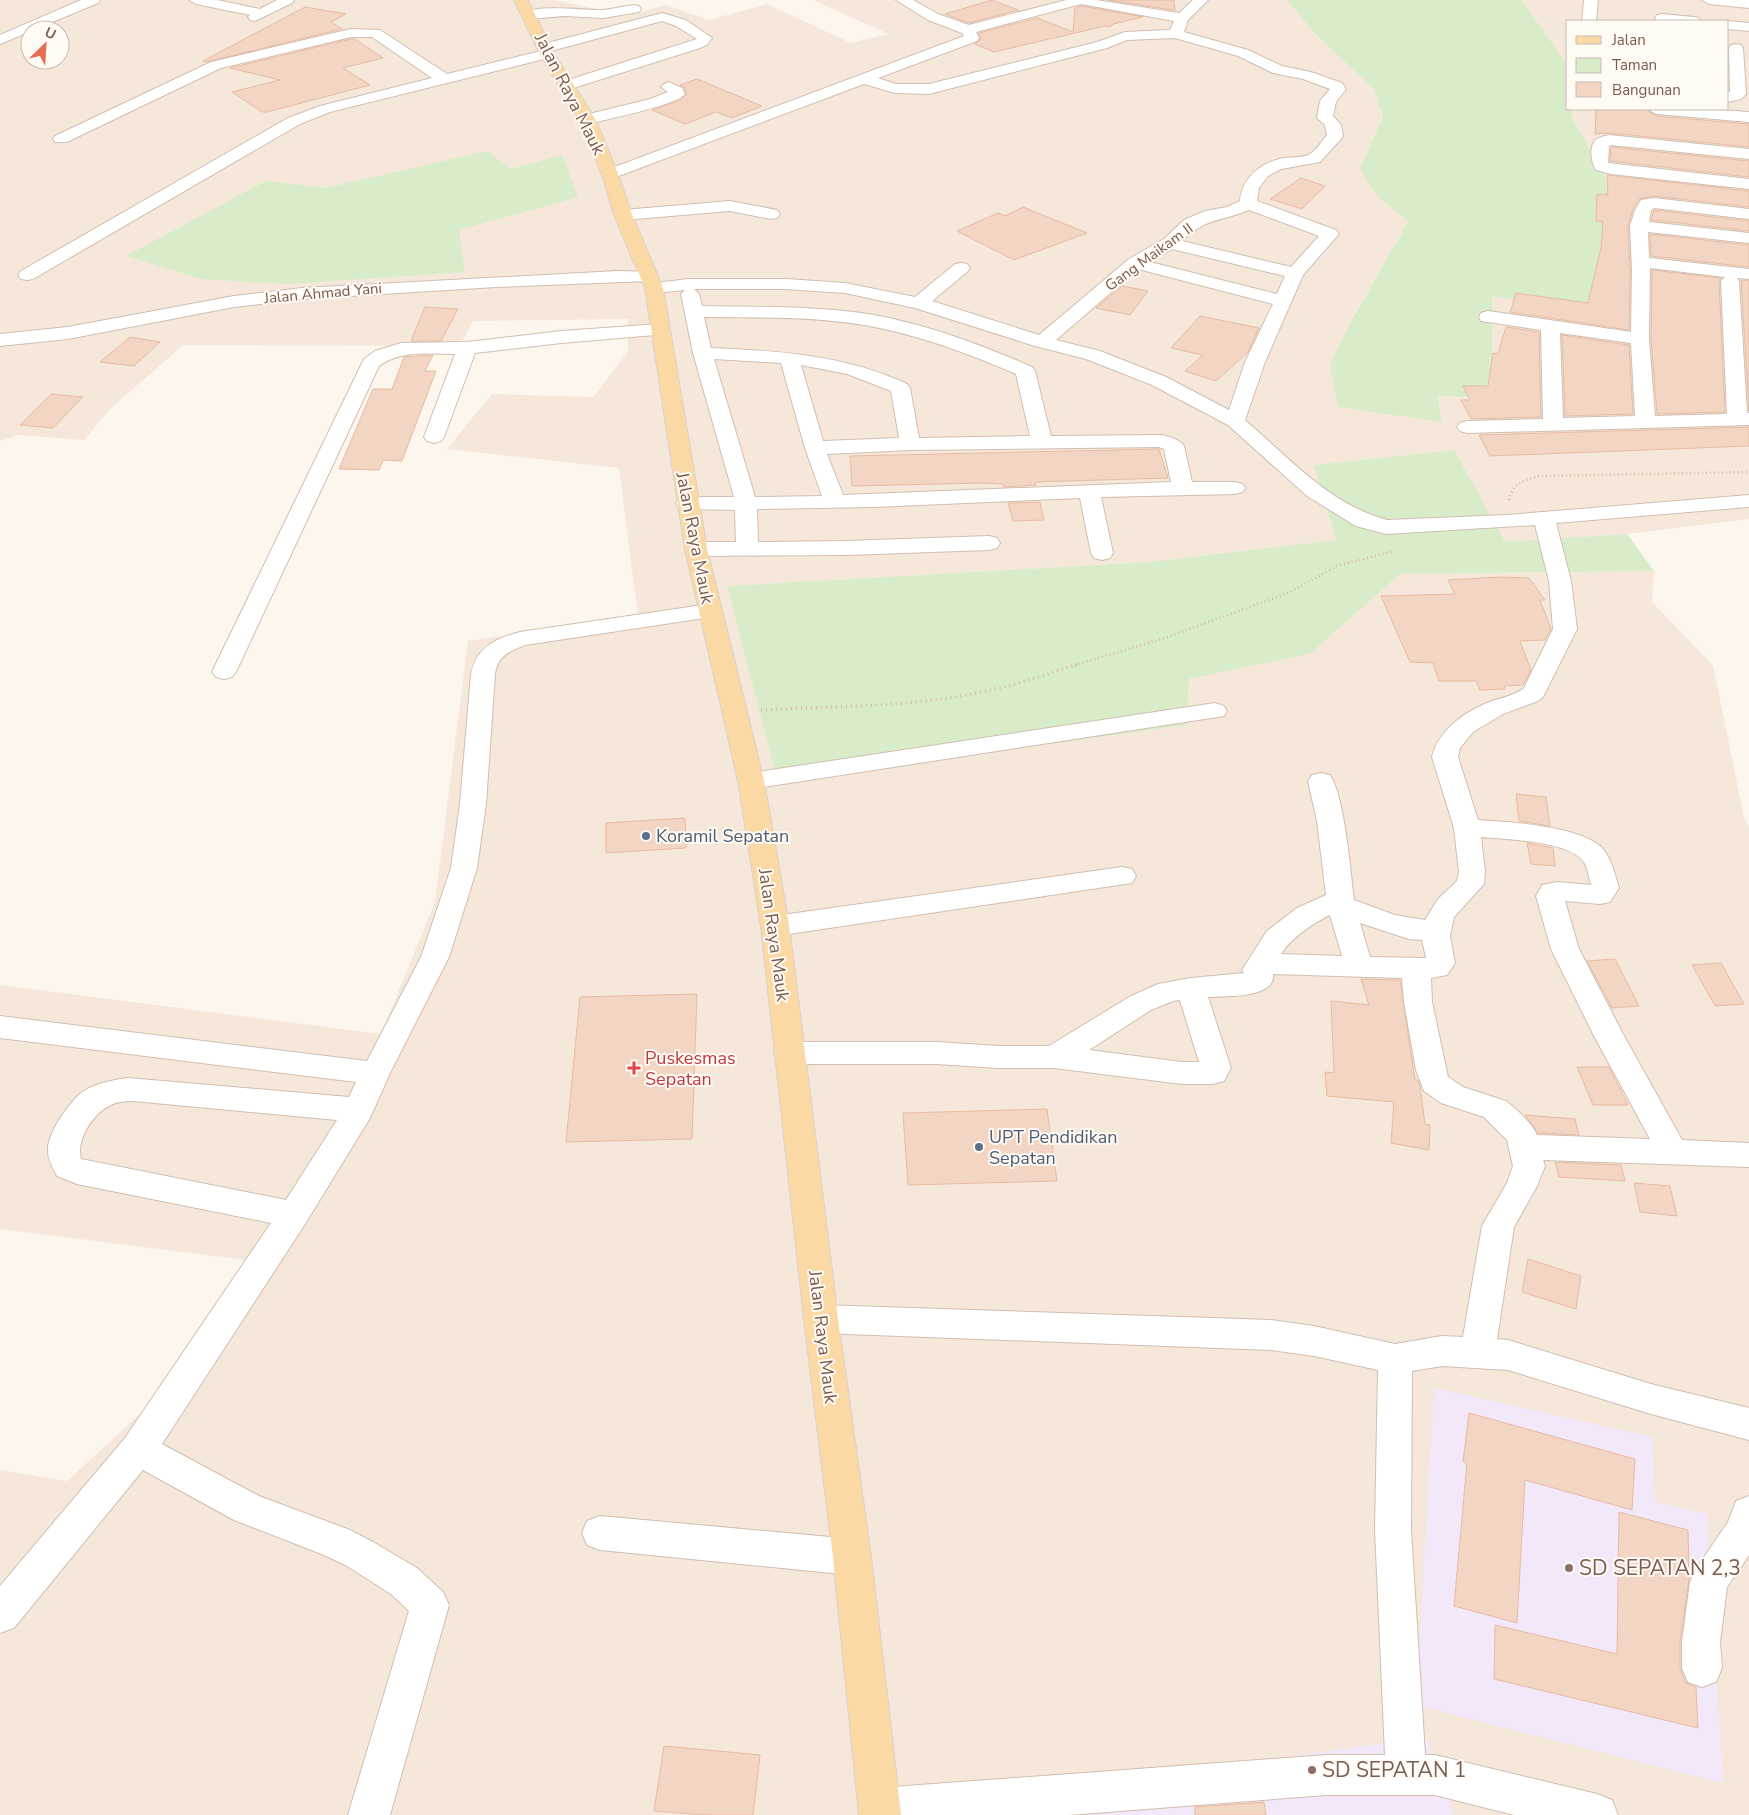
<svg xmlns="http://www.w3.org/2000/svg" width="1749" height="1815" viewBox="0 0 1749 1815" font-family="'Nunito Sans',sans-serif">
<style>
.residential{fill:#f5e8da;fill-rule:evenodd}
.education{fill:#f3e8fa;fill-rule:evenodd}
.green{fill:#d8ecc9}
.building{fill:#f3d5c3;stroke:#e6bba3}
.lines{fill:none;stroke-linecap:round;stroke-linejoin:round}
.minor-casing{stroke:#d1beb0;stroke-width:2}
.major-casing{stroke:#dad1cd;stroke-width:2}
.path-far1{stroke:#d9b8a5;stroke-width:2.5;stroke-dasharray:1 3;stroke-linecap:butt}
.path{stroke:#d9b8a5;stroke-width:3;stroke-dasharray:1 4;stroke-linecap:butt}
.minor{fill:#fff;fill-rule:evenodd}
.major{fill:#fbd9a5;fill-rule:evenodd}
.service-dot{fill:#5c6f8a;stroke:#fffaf3;stroke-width:2}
.health-dot{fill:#e0444e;stroke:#fffaf3;stroke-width:2}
.education-dot{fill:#8d6e63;stroke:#fffaf3;stroke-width:2}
.labels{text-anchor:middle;stroke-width:4;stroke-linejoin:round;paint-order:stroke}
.far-street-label{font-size:15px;fill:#7a5c4d;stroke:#fffaf3}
.street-label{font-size:18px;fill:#7a5c4d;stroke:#fffaf3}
.service-label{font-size:18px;fill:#4e5e75;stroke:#fffaf3;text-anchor:start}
.health-label{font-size:18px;fill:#be3a42;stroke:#fffaf3;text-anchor:start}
.near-education-label{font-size:21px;fill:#785e54;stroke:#fffaf3;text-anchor:start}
</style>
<rect width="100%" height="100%" fill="#fdf6ec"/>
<path class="residential" d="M0,0H555L626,16L666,5L709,20L767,4L851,43L888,34L813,0H1287L1315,34L1374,89L1383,117L1360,168L1376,194L1408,222L1351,320L1330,365L1442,422L1438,396L1493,398L1492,297L1606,307L1605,177L1573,119L1572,109H1728V21H1568V66L1522,0H1749V519L1627,534L1505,543L1453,450L1314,465L1336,540L1149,562L727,586L1189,679L1310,654L1399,574L1654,571L1652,602L1713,665L1744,818L1749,827V1815H0V1470L67,1481L176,1381L246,1260L0,1229V985L381,1034L435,902L468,641L638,617L619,468L447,449L492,394L593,397L628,352V319L473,321L460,346L183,345L110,409L84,440L18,435L0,441ZM30,30H60V60H30Z"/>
<path class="education" d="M1434,1388L1653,1437L1655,1502L1707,1514L1723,1783L1416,1705ZM1469,1414L1635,1460L1632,1510L1464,1462ZM1619,1513L1688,1530L1691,1661L1618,1642ZM1495,1625L1695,1671L1698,1728L1494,1679Z
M1427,1738L1454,1815H945L943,1802Z"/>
<path class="green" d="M1287,0H1522L1568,66V109H1572L1573,119L1605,177L1613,218L1606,307L1492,297L1493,398L1438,396L1442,422L1338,407L1330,365L1351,321L1408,222L1375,194L1360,168L1383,117L1374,89L1315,34Z
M487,151L511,169L562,155L578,197L459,230L465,272L287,284L202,279L126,256L266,181L326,188Z
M1454,450L1505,542L1627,534L1654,571L1400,574L1310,654L1189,679L1186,725L778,782L727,586L1149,562L1336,540L1314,465Z"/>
<path class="building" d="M992,0L1018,10L969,23L945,14Z
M1108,0H1174L1175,10H1173Z
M1081,6L1143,17L1113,24L1110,27L1105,26L994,52L975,44L981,39L979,33L1037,18L1073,32L1075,8Z
M305,7L346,14L331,22L342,29L206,62L203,61Z
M351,39H355L383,58L343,68L370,85L267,112H262L232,92L280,80L230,68Z
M697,79L762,106L732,118L716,112L685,124L652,110L680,100L687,94L684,87L680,85Z
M1596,109H1647L1651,113L1657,116L1749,124V147L1609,133L1595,134Z
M1611,147L1749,161V177L1610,161Z
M1607,175L1749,191V207L1654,196L1639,199L1633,209L1628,226L1630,270L1629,330L1510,312L1516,293L1588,303L1601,248L1603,222L1596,221L1597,194L1608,195Z
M1301,178L1325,186L1302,209L1270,199Z
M1023,207L1087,233L1014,260L957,231L998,213L1005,216Z
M1654,210L1749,221V231L1651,220Z
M1650,234L1749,245V267L1651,256Z
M1652,270L1721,278L1719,281L1725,412L1657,414L1651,339Z
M1741,280L1749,281V411Z
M1122,286L1148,291L1130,315L1096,308Z
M425,307L458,309L441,341H411Z
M1200,316L1259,328L1248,352L1216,381L1185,371L1203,355L1171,348Z
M1506,327L1539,332L1541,417L1471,419L1461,400H1470L1463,386H1488L1493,353L1498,354Z
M1562,335L1629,345L1633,414L1565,416Z
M130,337L160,342L134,366L100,362Z
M433,355L425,371H436L402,461L383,460L379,470L339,469L373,389H392L404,357Z
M51,394L83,397L53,428L20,425Z
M1749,427V446L1490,456L1479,435Z
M1159,449L1168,478L1035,482L1036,485L1004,487L1003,484L982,483L852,486L850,456Z
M1040,502L1044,520L1013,521L1008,503Z
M1501,577L1529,578L1545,600H1540L1551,629L1545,640L1520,641L1531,670L1523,685L1504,686L1505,689L1480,690L1476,681H1439L1433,663L1410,662L1381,596L1455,594L1448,580Z
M1516,794L1546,797L1550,826L1519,821Z
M685,818L686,848L606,853V823Z
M1527,843L1553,848L1555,866L1531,864Z
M1615,959L1639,1006L1612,1008L1587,961Z
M1721,963L1744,1004L1715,1006L1692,965Z
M1361,979L1400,980L1415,1080H1418L1420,1086L1425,1124L1430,1125L1429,1150L1391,1143L1394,1102L1327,1096L1325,1072L1334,1073L1331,1001L1369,1005Z
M697,994L692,1139L566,1142L580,997Z
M1577,1067H1609L1628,1105H1593Z
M1047,1109L1057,1181L908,1185L903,1113Z
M1525,1115L1575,1119L1579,1135L1538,1133Z
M1555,1162L1621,1165L1625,1181L1559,1177Z
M1634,1183L1670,1186L1677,1216L1640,1212Z
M1528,1259L1581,1276L1576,1309L1522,1292Z
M1469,1413L1635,1459L1632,1510L1525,1480L1517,1623L1454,1606L1467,1463L1463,1462Z
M1619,1512L1688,1530L1689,1579L1680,1642V1668L1686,1683L1696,1687L1698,1728L1494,1679L1495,1625L1617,1654Z
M664,1746L760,1755L753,1815H707L654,1811Z
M1264,1802L1266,1815H1195V1807Z"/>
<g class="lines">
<defs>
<path id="minor" d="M81,0H100L98,3L0,44V35Z
M189,0H217L260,9L277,0H294L292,3L255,21L250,20L248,17L250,15L196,4Z
M896,0H913L938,14L969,25L1066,0H1096L1179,13L1193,0H1208L1188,20L1184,32L1248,50L1282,66L1311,72L1342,83L1346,89L1336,102L1333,116L1341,125L1343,136L1341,139L1320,162L1281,169L1268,176L1259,188L1257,201L1336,230L1339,234L1303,275L1265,362L1245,420C1288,457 1330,505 1387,520L1507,515L1749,495V507L1556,523L1571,581L1577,629L1543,697L1538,701L1503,714L1473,732L1460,748L1458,757L1478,820C1508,822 1582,826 1603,849C1612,860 1615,875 1619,888L1610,902L1600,904L1565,901L1579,949L1623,1034L1682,1140L1749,1143V1167L1543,1160L1545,1166L1537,1186L1514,1227L1497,1339L1508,1340L1651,1384L1749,1408V1440L1651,1414L1508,1370L1442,1366L1412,1371L1411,1529L1425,1755H1435L1597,1794L1612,1800L1618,1815H1514L1435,1795H1326L1069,1815H861L858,1809L864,1794L879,1788L1326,1755H1385L1375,1529L1378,1370L1314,1356L1271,1350L821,1333L809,1329L804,1319L809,1309L821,1305L1271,1320L1314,1326L1395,1344L1442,1336L1463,1337L1482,1226L1507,1183L1513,1166L1507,1140L1484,1117L1441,1103L1424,1091L1416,1070L1404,1002L1402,978L1273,974C1276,999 1225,996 1208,997L1231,1068L1224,1081L1213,1084H1182L1054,1068H999L937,1064H789L778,1061L774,1053L778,1045L789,1042H937L999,1046H1049L1131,996L1158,984L1191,978L1244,973L1242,970L1267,931L1297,908L1326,895L1317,821L1308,781L1312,775L1321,773L1330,775C1345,798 1350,870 1354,900L1395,915L1425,920L1438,899L1457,881L1459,872L1454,828L1432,757C1438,731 1463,713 1487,703C1499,698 1514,696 1524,688L1553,629L1549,581L1535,525L1386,534L1356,526L1307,496L1228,425L1152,385L1086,359L1035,346L915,308L845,293L786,289H694L699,294L702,306C755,307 809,306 861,313C917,321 980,344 1032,367L1035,371L1051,436L1162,435C1170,437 1179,439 1184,446L1192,482H1235L1242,484L1246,488L1242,492L1235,494L1101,497L1113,553L1110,558L1102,560L1094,558L1091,553L1080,498L874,507L757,509L758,542L846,541L989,536L997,538L1000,543L997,548L989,550L846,555L696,556L688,554L685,549L688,544L696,542H736L735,510L687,509L679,508L676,503L679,498L687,497H734L693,353L681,294L685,290L654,293L648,292L645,288L648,284L688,279H786L845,283L915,297L955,264L961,263L967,264L970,268L967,272L932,301L1039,335L1129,259L1164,239L1184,220L1205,211L1227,207L1240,201C1242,177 1262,162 1284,158C1291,157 1302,158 1308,155C1315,152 1322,141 1327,135L1325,125L1317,118L1320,101L1330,89L1303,79L1273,73L1238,56L1175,38L1127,40L1107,48L929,94L895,93L864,84L616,177H604L602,174L604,171L964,36L962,33L928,20ZM1081,4L1174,21L1170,30L1125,32L1097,42L929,84H896L878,78L977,41L979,38L976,32ZM1249,210L1319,236L1291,267L1182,241C1207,217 1220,222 1249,210ZM1172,249L1285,276L1277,294L1150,262ZM1138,269L1273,304L1245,362L1229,410L1166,377L1100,351L1056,340ZM704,317C757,318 812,316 864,325C916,334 968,353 1016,374L1030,436L919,438L910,388L907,384C844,355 779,351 711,348ZM714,359L781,363L805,448L822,496L755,497ZM801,365L847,374L891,391L899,438L823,441ZM1159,447L1164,449L1171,482L843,495L827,454L910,450ZM1481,837C1505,839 1570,841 1584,862C1588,869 1589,878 1591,885L1557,882L1542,885L1536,896L1551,949L1593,1034L1650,1139L1537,1135L1532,1126L1518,1111L1506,1101L1463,1087L1448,1077L1432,1002L1431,978L1447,975L1455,963L1450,936L1454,917L1484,884L1485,872ZM1330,915L1342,956L1281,954C1292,937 1312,924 1330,915ZM1360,923L1409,939L1422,940L1426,958L1370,957ZM1180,1000L1199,1062H1182L1089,1050L1151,1010L1173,1001Z
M1584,0H1598L1596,21H1582Z
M1702,0H1749V8L1709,4Z
M634,5L639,6L641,9L639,12L603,18L564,16L529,19L522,15C531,3 587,11 603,10C613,9 624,6 634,5Z
M662,13L686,20L712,38L707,45L700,48L567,90L562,88L559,85L562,82L697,39L676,26L662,21L551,51L554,54L552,57L330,112L300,124L33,279L27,280L21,279L18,275L21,271L288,118L320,106L432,78L372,37H351L221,68L67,142H55L53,139L55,136L211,62L351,29L380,30L447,74L541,51L538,48L540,45Z
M1662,14L1694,17L1699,18L1701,21H1657L1655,18L1657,15Z
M1726,21H1728L1749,23V31L1728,29V21Z
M1736,44L1741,45L1743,48L1746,94L1741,99L1728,102V92H1730L1729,48L1731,45Z
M669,82L682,88L685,94C677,105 604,120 587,124L581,122L579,119L581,116L650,99L668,92L661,87L664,84Z
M1649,109H1708L1749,112V122L1657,114L1652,112Z
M1609,135L1749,149V159L1611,145L1609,146L1608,163L1749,179V189L1611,174L1596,170C1592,164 1589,150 1594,142C1596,138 1604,136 1609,135Z
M1654,198L1749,209V219L1654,208L1651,210L1649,222L1749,233V243L1648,232L1649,258L1749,269V279L1737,278L1739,281L1747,413H1749V425L1467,433L1460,431L1457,427L1460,423L1467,421L1543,419L1541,330L1481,321L1479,317L1481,313L1488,311L1631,332L1632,270L1630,226L1635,210L1641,200ZM1650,268L1725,277L1721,281L1727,414L1655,416L1649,339ZM1560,333L1631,343L1635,416L1563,418Z
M730,201L777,210L780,214L777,218L771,219L730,211L623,220L617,219L614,215L617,211L623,210Z
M618,271L655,272L658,276L655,280L649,281L496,287L302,299L234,307L68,339L0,346V334L68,327L234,296L302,288Z
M660,324L667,326L669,330L667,334L561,343L475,353L444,437L441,441L434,443L427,441L424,437L455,354C429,354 401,350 379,366L236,672L232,677L224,679L216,677L212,672L364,359L375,351L401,343L467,342L561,331Z
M710,604L718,606L722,611L718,616L525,645C508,652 498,656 495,674L486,804L477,868L449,957L390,1073L370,1118L305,1224L162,1444L259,1496L350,1530L373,1542L417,1568L443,1592L449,1605L390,1815H348L409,1611L391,1594L347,1566L324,1555L234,1520L143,1470L14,1628L0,1633V1586L125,1438L271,1223L77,1184L57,1176C53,1168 48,1160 48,1150C47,1134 70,1100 84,1091C96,1083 113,1080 128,1078L349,1097L356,1082L0,1038V1016L367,1061L421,957L451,868L460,804L471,674C476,648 496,638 520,632ZM128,1101H133L337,1120L286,1200L81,1159C76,1140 92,1115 109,1106C115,1102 121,1102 128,1101Z
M1215,703L1224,706L1227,711L1224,716L751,789L742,787L738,781L742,775L751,773Z
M1122,867L1132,869L1136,876L1132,883L775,936L765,933L761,926L765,919L775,916Z
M1749,1496V1555L1727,1587L1720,1642L1722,1668L1716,1682L1702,1687L1688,1682L1682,1668V1642L1690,1582L1696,1569L1728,1522L1736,1501Z
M600,1516L852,1539L865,1545L871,1557L865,1569L852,1575L600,1550L587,1545L582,1533L587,1521Z"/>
<path id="major" d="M514,0H528L554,54L595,119L618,174L632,215L663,288L707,549L764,781L789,926L838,1319L871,1557L901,1815H859L833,1557L804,1319L761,926L738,781L685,549L645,288L614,215L602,174L579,119L540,54Z"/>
</defs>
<use href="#minor" class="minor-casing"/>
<use href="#major" class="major-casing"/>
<path class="path-far1" d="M1509,500C1512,483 1525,480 1540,476L1749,472
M1075,665L1162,639L1288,593L1337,566L1394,551"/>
<path class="path" d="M761,710C839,706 919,707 995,689C1024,683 1051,672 1079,664"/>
<use href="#minor" class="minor"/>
<use href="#major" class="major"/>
</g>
<g class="service-dot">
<circle cx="646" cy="836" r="5"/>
<circle cx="979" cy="1147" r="5"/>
</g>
<path class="health-dot" d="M631.5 1060.5h5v5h5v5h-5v5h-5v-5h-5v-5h5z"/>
<g class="education-dot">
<circle cx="1569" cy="1568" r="5"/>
<circle cx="1312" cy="1770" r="5"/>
</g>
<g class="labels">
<g class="far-street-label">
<text transform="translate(1149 257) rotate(-36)" y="5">Gang Maikam II</text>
<text transform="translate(323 293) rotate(-5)" y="5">Jalan Ahmad Yani</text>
</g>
<g class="street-label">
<text transform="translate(570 94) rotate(63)" y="6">Jalan Raya Mauk</text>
<text transform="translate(695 538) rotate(79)" y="6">Jalan Raya Mauk</text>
<text transform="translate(774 935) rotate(82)" y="6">Jalan Raya Mauk</text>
<text transform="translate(823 1337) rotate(83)" y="6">Jalan Raya Mauk</text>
</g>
<g class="service-label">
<text x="656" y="842">Koramil Sepatan</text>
<text x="989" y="1143">UPT Pendidikan<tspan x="989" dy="21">Sepatan</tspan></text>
</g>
<g class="health-label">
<text x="645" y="1064">Puskesmas<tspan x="645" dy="21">Sepatan</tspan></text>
</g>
<g class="near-education-label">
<text x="1579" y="1575">SD SEPATAN 2,3</text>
<text x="1322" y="1777">SD SEPATAN 1</text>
</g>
</g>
<rect x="1566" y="20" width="162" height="90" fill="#fffaf3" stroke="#cabbb1"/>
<rect x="1576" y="36" width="25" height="8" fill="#fbd9a5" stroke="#cabbb1"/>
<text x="1612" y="45" font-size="15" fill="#7a5c4d">Jalan</text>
<rect x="1576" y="58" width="25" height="15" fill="#d8ecc9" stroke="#cabbb1"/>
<text x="1612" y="70" font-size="15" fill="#7a5c4d">Taman</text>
<rect x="1576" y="82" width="25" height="15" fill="#f3d5c3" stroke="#cabbb1"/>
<text x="1612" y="95" font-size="15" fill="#7a5c4d">Bangunan</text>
<g transform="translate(45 45) rotate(25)"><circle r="24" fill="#fffaf3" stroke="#cabbb1"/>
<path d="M0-4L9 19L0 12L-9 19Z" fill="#e76f51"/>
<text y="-8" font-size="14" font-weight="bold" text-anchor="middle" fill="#7a5c4d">U</text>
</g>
</svg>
